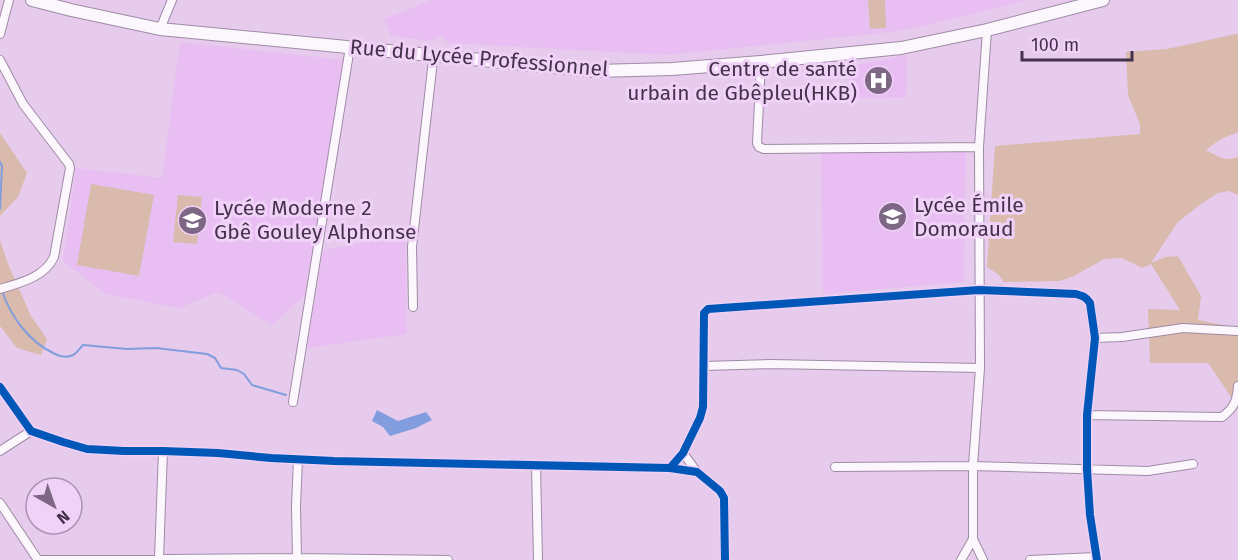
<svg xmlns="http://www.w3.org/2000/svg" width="1238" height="560" viewBox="0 0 1238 560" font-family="'Fira Sans',sans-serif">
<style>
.built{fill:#e8bef3}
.green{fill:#d9baac}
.water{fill:#829ddd}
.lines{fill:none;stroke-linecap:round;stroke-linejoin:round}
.stream{stroke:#829ddd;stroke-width:2}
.street-casing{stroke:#a08ba6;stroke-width:10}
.secondary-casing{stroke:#a08ba6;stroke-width:14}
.street{stroke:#fbf7fc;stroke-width:8}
.secondary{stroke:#fbf7fc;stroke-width:12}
.cycleway-casing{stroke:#f0d2f8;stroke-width:11}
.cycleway{stroke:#0057b8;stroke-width:8}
.labels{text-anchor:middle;stroke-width:6;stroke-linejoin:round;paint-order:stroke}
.street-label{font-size:21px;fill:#45314b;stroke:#f0d2f8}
.poi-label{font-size:21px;fill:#45314b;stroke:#f0d2f8;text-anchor:start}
</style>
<rect width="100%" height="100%" fill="#e6cbed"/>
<path class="built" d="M431,0H1029L900,31L668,55L448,43L442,35L432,41L391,36L384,19Z
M180,42L344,60L305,295L272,325L218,292L180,308L106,294L63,261L76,168L162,178Z
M907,55L906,97L850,98V66Z
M821,151L966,152L964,282L823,294Z
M405,235L407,334L307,348L323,250Z"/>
<path class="green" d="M868,0H885L886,28L870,29Z
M1236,34H1238V132L1219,140L1206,150C1217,156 1225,162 1238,157V195L1229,191L1218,193L1198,206L1177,223L1151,263L1165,257L1178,256L1201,296L1198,320L1238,328V407L1208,363H1150L1148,309L1180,310L1151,264L1142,268L1122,258L1104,259L1074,276L1060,281L1004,282L998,274L987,267L995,146L1140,134V124L1128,95L1126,52L1167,49Z
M0,133L27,173L18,197L0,216Z
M91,184L154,195L139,276L77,265Z
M178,195L202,197L197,244L173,242Z
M0,240L8,264L31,316L47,339L41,355L17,348L0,326Z"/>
<path class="water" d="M377,410L398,421L426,412L432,420L416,428L390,436L383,427L372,421Z"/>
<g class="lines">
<path class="stream" d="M0,162L2,166L0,209
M2,291C11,317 29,342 55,354C61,357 67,358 73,355C77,353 80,348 83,345L127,349L156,348L207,354L215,358L221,368L237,370L244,374L252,385L286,395"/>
<defs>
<path id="street" d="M160,29L172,0
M0,34L9,0
M0,60L23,104L69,164L70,168L54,257C45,277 20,283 0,289
M761,62L757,143L759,147L764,149L979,147
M413,307L412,247L433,60L431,54
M1095,338L1122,337L1183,328L1238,331
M704,366L770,364L980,368
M0,387L31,431L63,442L87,449L124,451H163L218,453L271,458L334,461L670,468L697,472L720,491L724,498L725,560
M293,402L350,47
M1087,415L1222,417C1234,408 1237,401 1238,386
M0,451L31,431
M683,453L697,472
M536,465L538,560
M835,467L973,466L1148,471L1193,464
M670,468L683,453L700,418L703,407L704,313L708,309L979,290L1076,294C1083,296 1086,297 1090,303L1095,338L1087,415V469L1090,515L1097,560
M0,503L38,560L297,558L448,560
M159,558L163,451
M297,558L296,506L298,459
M961,560L973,539
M983,560L973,539V466L980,368L979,147L987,30
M1030,560L1095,557"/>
<path id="secondary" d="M32,0L71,10L160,29L595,71L672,69L761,62L901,48L987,30L1103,0"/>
</defs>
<use href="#street" class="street-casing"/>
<use href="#secondary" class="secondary-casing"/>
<use href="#street" class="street"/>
<use href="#secondary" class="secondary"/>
<defs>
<path id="cycleway" d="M0,387L31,431L63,442L87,449L124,451H163L218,453L271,458L334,461L670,468L697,472L720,491L724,498L725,560
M670,468L683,453L700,418L703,407L704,313L708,309L979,290L1076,294C1083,296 1086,297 1090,303L1095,338L1087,415V469L1090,515L1097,560"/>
</defs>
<use href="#cycleway" class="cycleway-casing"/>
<use href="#cycleway" class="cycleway"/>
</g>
<defs>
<symbol id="hospital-disc" viewBox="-11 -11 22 22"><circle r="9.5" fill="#7d6784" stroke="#f0d2f8"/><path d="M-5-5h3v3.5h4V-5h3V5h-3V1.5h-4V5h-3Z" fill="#fff"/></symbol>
<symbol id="school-disc" viewBox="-11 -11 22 22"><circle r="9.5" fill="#7d6784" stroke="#f0d2f8"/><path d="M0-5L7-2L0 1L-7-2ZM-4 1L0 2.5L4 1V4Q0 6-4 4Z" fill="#fff"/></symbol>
</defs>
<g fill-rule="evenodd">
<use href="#hospital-disc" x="862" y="64" width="33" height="33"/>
<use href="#school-disc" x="876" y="200" width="33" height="33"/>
<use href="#school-disc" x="176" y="204" width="33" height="33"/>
</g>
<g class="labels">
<g class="street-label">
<text transform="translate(479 58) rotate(5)" y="7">Rue du Lycée Professionnel</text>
</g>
<g class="poi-label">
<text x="857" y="76" text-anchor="end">Centre de santé<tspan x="857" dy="24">urbain de Gbêpleu(HKB)</tspan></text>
<text x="914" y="212">Lycée Émile<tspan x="914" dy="24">Domoraud</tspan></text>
<text x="214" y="215">Lycée Moderne 2<tspan x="214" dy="24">Gbê Gouley Alphonse</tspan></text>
</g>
</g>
<g transform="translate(54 506) rotate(140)"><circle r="28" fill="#f0d2f8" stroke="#ac92b3" stroke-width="1.5"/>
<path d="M0-4.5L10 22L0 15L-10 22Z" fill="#7d6784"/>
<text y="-9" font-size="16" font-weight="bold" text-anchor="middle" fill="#45314b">N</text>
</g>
<path d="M1022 51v9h110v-9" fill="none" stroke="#45314b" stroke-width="3"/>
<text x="1031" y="51" font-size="18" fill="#45314b" stroke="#f0d2f8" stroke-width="4.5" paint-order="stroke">100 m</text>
</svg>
